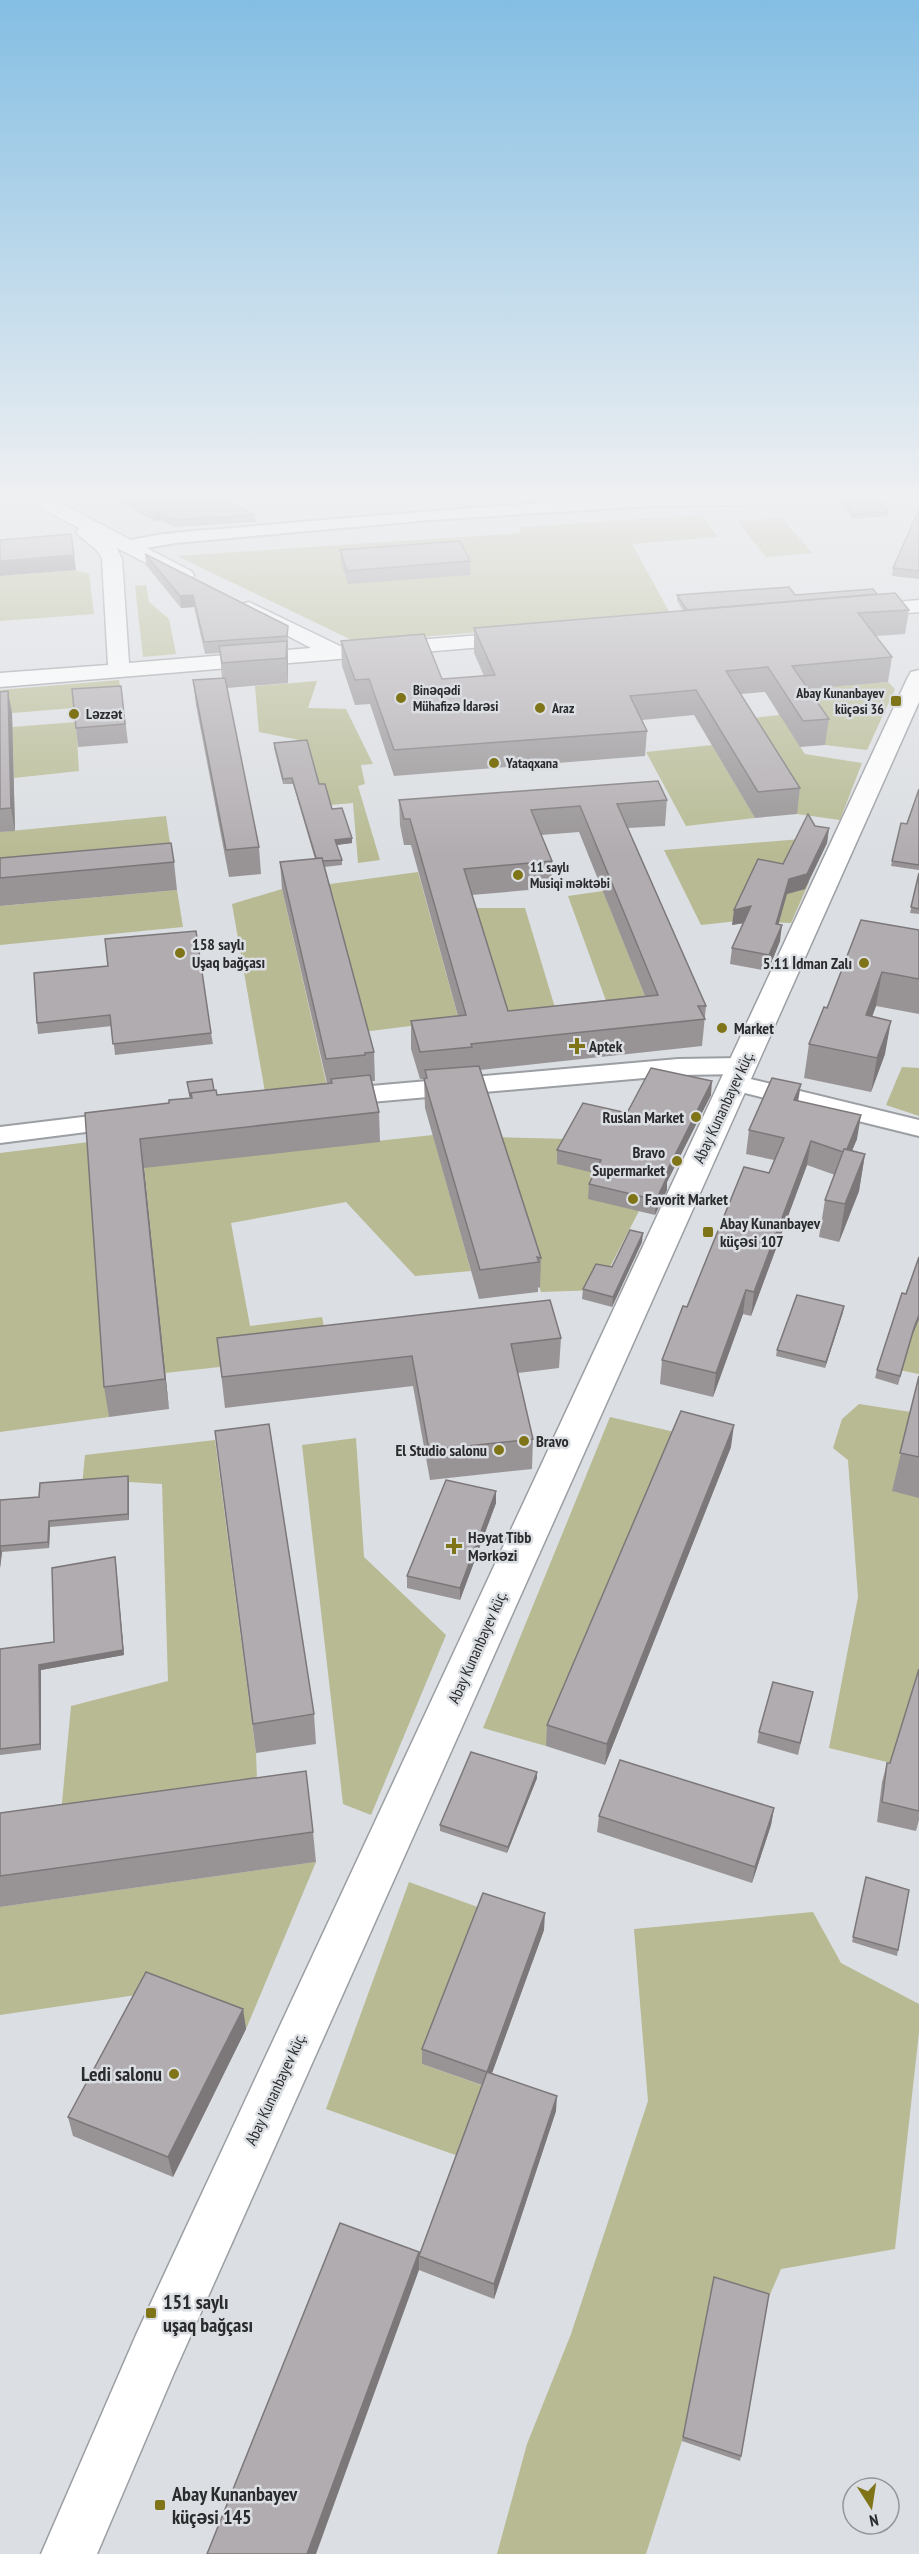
<svg xmlns="http://www.w3.org/2000/svg" width="919" height="2554" viewBox="0 0 919 2554" font-family="'PT Sans Narrow',sans-serif">
<style>
.green{fill:#b7ba92}
.lines{fill:none;stroke-linecap:round;stroke-linejoin:round}
.minor-casing{stroke:#9b9ea2;stroke-width:4}
.tertiary-casing{stroke:#9b9ea2;stroke-width:3}
.minor{fill:#fff;fill-rule:evenodd}
.tertiary{fill:#fff;fill-rule:evenodd}
.wall{fill:#989496;fill-rule:evenodd}
.shaded-wall{fill:#7c787a}
.building{fill:#b1acaf;stroke:#7c787a;stroke-width:1.5;fill-rule:evenodd}
.poi-dot{fill:#7f7417;stroke:#dbdee2;stroke-width:2}
.labels{text-anchor:middle;stroke-width:5;stroke-linejoin:round;paint-order:stroke}
.far-poi-label{font-size:14px;font-weight:bold;fill:#2a2b2d;stroke:#dbdee2;text-anchor:start}
.poi-label{font-size:16px;font-weight:bold;fill:#2a2b2d;stroke:#dbdee2;text-anchor:start}
.street-label{font-size:16px;fill:#2a2b2d;stroke:#dbdee2}
.near-poi-label{font-size:20px;font-weight:bold;fill:#2a2b2d;stroke:#dbdee2;text-anchor:start}
</style>
<rect width="100%" height="100%" fill="#dbdee2"/>
<path class="green" d="M702,515L718,537L632,544L672,617L356,642L177,556L520,533L521,527Z
M782,518L812,553L766,557L737,521Z
M76,570L89,574L94,614L0,621V576Z
M146,585L149,602L169,619L176,654L143,657L135,586Z
M119,680L123,704L0,714V690Z
M317,681L308,708L346,709L373,764L361,765L365,784L358,786L380,860L358,863L353,803L330,805L300,791L293,746L299,740L259,732L255,686Z
M888,682L895,689L867,750L825,745L780,715L805,754L862,763L840,820L797,814L738,720L779,715L767,692Z
M76,722L79,771L14,778L12,727Z
M712,745L755,818L686,826L646,752Z
M166,816L174,870L0,886V832Z
M801,839L782,877L809,882L791,923L738,921L701,925L664,850Z
M418,872L459,1020L362,1032L323,885Z
M282,889L327,1086L265,1092L232,904Z
M177,890L183,927L0,945V906Z
M603,891L649,1006L609,1009L568,896Z
M468,908H525L556,1011L501,1017Z
M902,1067L919,1068V1116L886,1105Z
M433,1135L471,1271L415,1276L346,1202L231,1223L250,1326L322,1317L330,1355L165,1373L144,1166Z
M492,1137L570,1139L600,1175L639,1211L598,1290L541,1292Z
M89,1142L109,1417L0,1432V1153Z
M919,1289V1374L889,1368Z
M859,1404L911,1412L919,1498V1673L891,1763L829,1748L858,1597L848,1460L833,1448L842,1419Z
M610,1417L679,1433L546,1746L483,1728Z
M356,1438L364,1557L446,1635L371,1815L343,1804L302,1445Z
M215,1440L256,1753L258,1808L59,1835L71,1706L168,1681L162,1484L129,1482L82,1486L85,1455Z
M316,1862L246,2029L150,1993L0,2015V1907Z
M409,1882L483,1909L422,2064L487,2087L461,2157L326,2109Z
M813,1912L841,1963L919,2004V2032L895,2249L781,2269L768,2299L682,2441L646,2554H497L527,2444L571,2334L648,2101L634,1929Z"/>
<g class="lines">
<defs>
<path id="minor" d="M621,498H888L880,503L651,506L430,520L175,543L129,551L121,546C128,535 206,530 222,529C355,517 488,506 621,498Z
M742,1058L751,1061L755,1066L751,1071L742,1074L678,1075L337,1105L328,1102L324,1097L328,1092L337,1089L678,1059Z
M734,1075L919,1120V1136L725,1088L721,1083L725,1078Z
M124,1112L133,1114L137,1120L133,1126L0,1143V1127Z"/>
<path id="tertiary" d="M27,498H50L191,571L194,575L191,579H177L117,548L122,559L129,663L311,648L242,612L239,608L242,604L249,602L340,646L519,632L526,634L530,638L526,642L519,644L0,687V673L108,665L102,559C97,546 85,543 76,532L79,528L29,502Z
M919,600V612L861,617L854,615L851,611L854,607L861,605Z
M919,670V702L174,2373L97,2554H41L136,2335L908,677L911,672Z"/>
</defs>
<use href="#minor" class="minor-casing"/>
<use href="#tertiary" class="tertiary-casing"/>
<use href="#minor" class="minor"/>
<use href="#tertiary" class="tertiary"/>
</g>
<path class="wall" d="M111,498H219L255,515L256,522L175,527L160,520L155,521Z
M843,501L889,512L888,516L853,519L842,506Z
M919,509V579L892,576L893,568Z
M340,550L470,561V575L348,584L341,563Z
M145,554L288,626V683L227,688L259,847L261,874L229,877L196,705L193,680L222,678L220,653L205,654L194,607L181,608L146,565Z
M877,594L909,610L905,634L876,636L892,657L888,682L808,689L829,719L825,745L800,747L765,692L741,694L800,788L797,814L755,818L694,715L642,720L647,731L645,756L394,776L370,704L355,705L342,666L341,641L442,679L484,676L474,653V628L683,611L677,600V595Z
M121,686L128,743L78,747L76,728Z
M0,692L12,713L15,831L0,832Z
M274,743L319,784L332,809L352,838V843L337,845L342,860V865L324,867L374,1052L375,1081H372L379,1112L380,1142L144,1168L169,1409L109,1417L104,1387L85,1113L169,1103L190,1098L187,1082L214,1090L217,1095L327,1083L282,889L280,862L315,859L293,784H283L274,748Z
M919,789V870L891,866L892,861Z
M399,800H667L665,826L628,828L706,1006L702,1046L480,1070L541,1258L540,1288L538,1287V1292L479,1299L425,1108L424,1079H420L411,1049V1021L458,1016L411,845H404L400,825ZM579,832L645,996L508,1011L472,895L551,888L552,861L541,835Z
M815,826L829,828L827,843L805,889L787,894L778,925L780,941L768,971L730,964L732,948L744,923L732,925Z
M0,858L174,862L177,890L0,906Z
M919,873V914L910,913Z
M919,930V1014L876,1006L872,1017L885,1054L871,1092L804,1078L809,1044L827,1008Z
M34,973L211,1033L213,1044L115,1055L112,1026L38,1034L37,1023Z
M711,1095L667,1182V1190L655,1215L588,1199L589,1184L594,1173L557,1164V1150L627,1113Z
M798,1101L857,1139L852,1150L865,1154L859,1191L839,1242L819,1237L825,1200L835,1175L807,1165L751,1316L743,1314L713,1397L660,1384L662,1360L687,1307L769,1173L774,1160L746,1154L749,1130Z
M642,1242L612,1307L582,1299L583,1289Z
M919,1257V1319L912,1336L898,1385L875,1378L877,1370Z
M843,1312L825,1368L776,1356L777,1350Z
M217,1338H561L559,1368L518,1373L533,1439L532,1469L430,1480L413,1386L225,1408Z
M919,1376V1498L892,1491Z
M215,1431L314,1714L316,1744L256,1753Z
M731,1447L605,1765L546,1746L547,1725Z
M129,1482V1520L50,1527L49,1548L2,1552L0,1568V1500L39,1497Z
M496,1491V1503L460,1600L407,1588V1576Z
M116,1563L124,1655L41,1670V1750L0,1755V1649L54,1642Z
M919,1669V1820L916,1831L877,1822L882,1782L887,1763H890Z
M813,1692L798,1755L757,1743L759,1732Z
M537,1778L507,1853L440,1831V1825Z
M774,1808L771,1825L752,1883L597,1832L599,1816Z
M0,1813L313,1832L316,1862L0,1907Z
M866,1877L898,1950L897,1956L852,1942Z
M544,1930L492,2073L556,2111L494,2299L419,2270V2256L482,2085L422,2064V2049Z
M243,2009L246,2029L173,2177L73,2136L68,2117Z
M714,2277L741,2456L740,2461L682,2441Z"/>
<path class="shaded-wall" d="M159,512L160,520L155,521L154,514Z
M74,555L76,570L0,576V561Z
M193,595L194,607L181,608L180,596Z
M287,641L288,666V683L286,658Z
M8,691L12,713L15,831L11,808Z
M829,828L827,843L805,889L787,894L774,940L776,924L789,879Z
M352,838V843L336,845L335,840Z
M751,906L750,922L732,925L734,910Z
M782,925L780,941L768,971L769,955Z
M882,972L876,1006L860,1049L866,1015Z
M891,1021L885,1054L871,1092L877,1058Z
M712,1081L711,1095L667,1182V1190L655,1215L656,1200L665,1175Z
M801,1084L797,1108L794,1100Z
M861,1115L857,1139L841,1177L845,1153Z
M140,1139L144,1168L169,1409L165,1379Z
M811,1141L807,1165L751,1316L754,1292Z
M865,1154L859,1191L839,1242L845,1204Z
M643,1233L642,1242L612,1307L613,1297Z
M746,1290L743,1314L713,1397L716,1373Z
M844,1306L843,1312L825,1368L826,1362Z
M919,1315V1319L912,1336L898,1385L914,1328Z
M734,1425L731,1447L605,1765L607,1744Z
M128,1476L129,1482V1520L128,1514Z
M496,1491V1503L460,1600V1588Z
M49,1521L50,1527L49,1548L48,1542Z
M0,1546L2,1552L0,1568Z
M115,1557L124,1655L41,1670V1750L40,1744L39,1665Z
M537,1772V1778L507,1853L508,1847Z
M774,1808L771,1825L752,1883L755,1867Z
M545,1913L544,1930L487,2087V2072Z
M243,2009L246,2029L173,2177L168,2157Z
M557,2096L556,2111L494,2299V2284Z
M419,2252V2270L316,2554H307Z"/>
<path class="building" d="M124,498H219L255,515L174,520L159,512L154,514Z
M843,501H879L889,512L853,514Z
M919,509V571L893,568Z
M71,534L74,555L0,561V540Z
M460,541L470,561L347,571L340,550Z
M145,554L288,626L287,636L204,642L193,595L180,596Z
M789,587L795,595L873,589L877,594L687,610L677,595Z
M895,593L909,610L858,613L892,657L792,666L829,719L803,721L768,667L726,671L800,788L758,792L696,690L630,696L647,731L394,750L369,679L355,680L341,641L424,634L442,679L495,675L474,628Z
M287,641L286,658L222,663L219,646Z
M225,678L259,847L226,850L193,680Z
M121,686L125,724L76,728L72,689Z
M8,691L11,808L0,809V692Z
M307,740L319,784H325L332,809L342,808L352,838L335,840L342,860L323,861L322,858H316L292,778L283,779L274,743Z
M658,781L667,800L617,804L706,1006H698L705,1019L471,1044L472,1047L420,1052L411,1021L466,1015L410,819H404L399,800ZM580,806L658,995L508,1011L464,869L552,861L531,810Z
M919,789V865L892,861L901,823L907,824Z
M808,814L815,826L829,828L807,874L789,879L776,924L782,925L769,955L732,948L751,906L734,910L758,859L783,864Z
M171,843L174,862L0,878V858Z
M322,858L374,1052L365,1053V1055L326,1059L280,862Z
M919,873V909L911,907Z
M861,920L919,930V979L882,972L866,1015L891,1021L877,1058L809,1044L824,1007L827,1008Z
M196,931L211,1033L113,1044L110,1015L37,1023L34,973L108,966L105,939Z
M479,1066L541,1258L537,1257L539,1262L480,1270L424,1079L427,1078L425,1070Z
M651,1068L712,1081L665,1175H668L656,1200L589,1184L601,1160L557,1150L583,1103L627,1113Z
M370,1075L379,1112L140,1139L165,1379L104,1387L85,1113L169,1103V1100L192,1098L191,1093L216,1090L217,1095L332,1083L331,1079Z
M772,1078L801,1084L794,1100L861,1115L847,1149H844L843,1152L811,1141L754,1292L746,1290L716,1373L662,1360L683,1306L687,1307L744,1167L769,1173L784,1138L749,1130Z
M212,1079L214,1090L191,1093V1096H190L187,1082Z
M844,1149L865,1154L845,1204L825,1200Z
M630,1230L643,1233L613,1297L583,1289L596,1264L612,1267Z
M919,1257V1315L914,1328L900,1376L877,1370L902,1293L906,1294Z
M797,1295L844,1306L826,1362L777,1350Z
M550,1300L561,1338L511,1344L533,1439L429,1450L412,1356L222,1377L217,1338Z
M919,1376V1457L900,1453Z
M681,1411L734,1425L607,1744L547,1725Z
M269,1424L314,1714L253,1724L215,1431Z
M128,1476V1514L49,1521L48,1542L0,1546V1549V1500L39,1497L40,1483Z
M446,1480L496,1491L460,1588L407,1576Z
M115,1557L123,1650L39,1665L40,1744L0,1749V1649L54,1642L52,1568Z
M919,1669V1811L882,1802L887,1763H890Z
M773,1682L813,1692L800,1743L759,1732Z
M471,1752L537,1772L508,1847L440,1825Z
M620,1760L774,1808L755,1867L599,1816Z
M306,1771L313,1832L0,1876V1813Z
M866,1877L909,1890L898,1950L853,1937Z
M483,1893L545,1913L487,2072L422,2049Z
M146,1972L243,2009L168,2157L68,2117Z
M487,2072L557,2096L494,2284L419,2256Z
M340,2223L419,2252L307,2554H207Z
M714,2277L769,2294L741,2456L683,2437Z"/>
<linearGradient id="sky" x2="0" y2="1"><stop stop-color="#84bee3"/><stop offset="0.58" stop-color="#eff0f2"/><stop offset="1" stop-color="#eff0f2" stop-opacity="0"/></linearGradient>
<rect width="919" height="856" fill="url(#sky)"/>
<g class="poi-dot">
<circle cx="401" cy="698" r="6"/>
<rect x="890" y="695" width="12" height="12" rx="3"/>
<circle cx="540" cy="708" r="6"/>
<circle cx="74" cy="714" r="6"/>
<circle cx="494" cy="763" r="6"/>
<circle cx="518" cy="875" r="6"/>
<circle cx="180" cy="953" r="6"/>
<circle cx="864" cy="963" r="6"/>
<circle cx="722" cy="1028" r="6"/>
<path d="M574 1037h6v6h6v6h-6v6h-6v-6h-6v-6h6z"/>
<circle cx="696" cy="1117" r="6"/>
<circle cx="677" cy="1161" r="6"/>
<circle cx="633" cy="1199" r="6"/>
<rect x="702" y="1226" width="12" height="12" rx="3"/>
<circle cx="524" cy="1441" r="6"/>
<circle cx="499" cy="1450" r="6"/>
<path d="M451 1537h6v6h6v6h-6v6h-6v-6h-6v-6h6z"/>
<circle cx="174" cy="2074" r="6"/>
<rect x="145" y="2307" width="12" height="12" rx="3"/>
<rect x="154" y="2499" width="12" height="12" rx="3"/>
</g>
<g class="labels">
<g class="far-poi-label">
<text x="413" y="695">Binəqədi<tspan x="413" dy="16">Mühafizə İdarəsi</tspan></text>
<text x="884" y="698" text-anchor="end">Abay Kunanbayev<tspan x="884" dy="16">küçəsi 36</tspan></text>
<text x="552" y="713">Araz</text>
<text x="86" y="719">Ləzzət</text>
<text x="506" y="768">Yataqxana</text>
<text x="530" y="872">11 saylı<tspan x="530" dy="16">Musiqi məktəbi</tspan></text>
</g>
<g class="poi-label">
<text x="192" y="950">158 saylı<tspan x="192" dy="18">Uşaq bağçası</tspan></text>
<text x="852" y="969" text-anchor="end">5.11 İdman Zalı</text>
<text x="734" y="1034">Market</text>
<text x="589" y="1052">Aptek</text>
<text x="684" y="1123" text-anchor="end">Ruslan Market</text>
<text x="665" y="1158" text-anchor="end">Bravo<tspan x="665" dy="18">Supermarket</tspan></text>
<text x="645" y="1205">Favorit Market</text>
<text x="720" y="1229">Abay Kunanbayev<tspan x="720" dy="18">küçəsi 107</tspan></text>
<text x="536" y="1447">Bravo</text>
<text x="487" y="1456" text-anchor="end">El Studio salonu</text>
<text x="468" y="1543">Həyat Tibb<tspan x="468" dy="18">Mərkəzi</tspan></text>
</g>
<g class="street-label">
<text transform="translate(723 1107) rotate(-65)" y="6">Abay Kunanbayev küç.</text>
<text transform="translate(477 1647) rotate(-66)" y="6">Abay Kunanbayev küç.</text>
<text transform="translate(275 2089) rotate(-65)" y="6">Abay Kunanbayev küç.</text>
</g>
<g class="near-poi-label">
<text x="162" y="2081" text-anchor="end">Ledi salonu</text>
<text x="163" y="2309">151 saylı<tspan x="163" dy="23">uşaq bağçası</tspan></text>
<text x="172" y="2501">Abay Kunanbayev<tspan x="172" dy="23">küçəsi 145</tspan></text>
</g>
</g>
<g transform="translate(871 2506) rotate(168)"><circle r="28" fill="#dbdee2" stroke="#94969a" stroke-width="1.5"/>
<path d="M0-4.5L10 22L0 15L-10 22Z" fill="#7f7417"/>
<text y="-9" font-size="16" font-weight="bold" text-anchor="middle" fill="#2a2b2d">N</text>
</g>
</svg>
